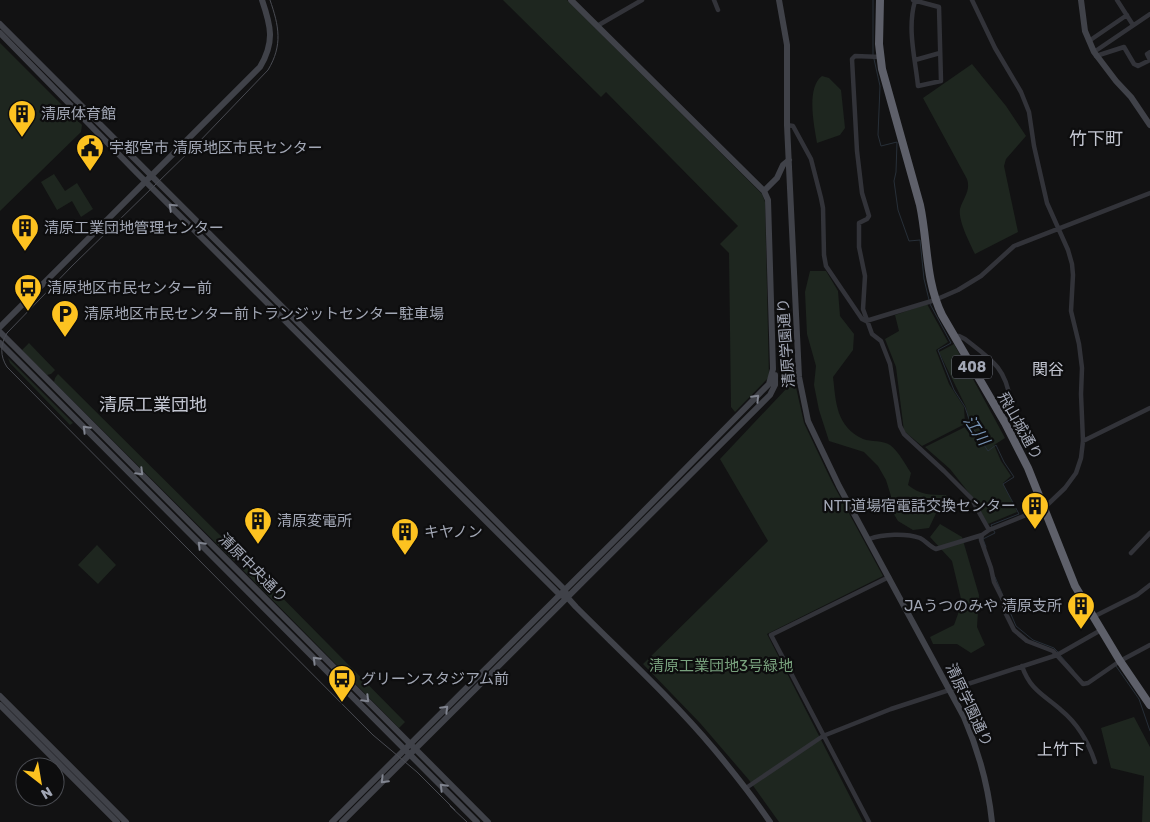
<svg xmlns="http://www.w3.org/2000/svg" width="1150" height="822" viewBox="0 0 1150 822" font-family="Rubik,'Noto Sans JP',sans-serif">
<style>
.green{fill:#1e261f}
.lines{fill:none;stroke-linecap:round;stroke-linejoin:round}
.stream{stroke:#272f38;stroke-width:1}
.street{stroke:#323339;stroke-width:4.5}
.secondary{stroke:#404249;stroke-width:6}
.highway{stroke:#5e606a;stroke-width:8}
.tram{stroke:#494b52;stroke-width:1}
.oneway{stroke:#80848f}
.labels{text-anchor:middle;stroke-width:4.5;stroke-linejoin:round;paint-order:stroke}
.shield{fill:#0d0d0e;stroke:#757983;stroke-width:1}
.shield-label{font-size:14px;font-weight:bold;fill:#a2a7b5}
.poi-label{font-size:15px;fill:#a2a7b5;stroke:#0d0d0e;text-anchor:start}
.street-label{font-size:15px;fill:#a2a7b5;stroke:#0d0d0e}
.park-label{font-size:15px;fill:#78a17d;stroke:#0d0d0e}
.neighbourhood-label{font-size:16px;fill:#c3c6d1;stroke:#0d0d0e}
.water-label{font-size:16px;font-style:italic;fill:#7692b3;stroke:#0d0d0e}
.quarter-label{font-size:18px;fill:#c3c6d1;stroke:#0d0d0e}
</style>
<rect width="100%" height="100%" fill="#121213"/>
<path class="green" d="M503,0H567L762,194L765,202L769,377L735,412L731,407L729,253L720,244L738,226L606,92L601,97Z
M0,43L82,125L81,132L0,211Z
M972,64L1006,106L1026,136L1006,159L1004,166L1018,232L975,254C970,243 958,221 960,209C963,198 971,191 967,179L923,98Z
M822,76L829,78L841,90L845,128L840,135L817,143C814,125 806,88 822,76Z
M54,174L65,191L77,183L93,209L81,217L72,201L57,210L41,182Z
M810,271H826L838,291L840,316L854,334L853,350L833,377C836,403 836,426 863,439C871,442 883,440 890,445C899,452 905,464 911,473L908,485C920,495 930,495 946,495L948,502L940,505L929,528L913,530L898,521L889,506L891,496L886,480L878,466L864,452L829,441L819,410L814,385L816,366L807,334L805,292Z
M927,304L948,342L936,350L949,384L964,407L965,424L922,446L904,431L896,367L885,339L899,331L895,315Z
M29,343L55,370L51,374L47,375L22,350Z
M954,344L1005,438L994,445L1001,461L1011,476L1003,483L1017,512L988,524L973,498L950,469L925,447L969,425L966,407L939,352Z
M8,358L73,423L70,425L10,363Z
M791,365L804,423L832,482L883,576L767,634L863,822H779L749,780L700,723L643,664L768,541L720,459L787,388L784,368Z
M58,374L240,555L234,561L54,382L55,378Z
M940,524L962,537L979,595L977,627L985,645L971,653L957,644H933L930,637L954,625L962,603L952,561L930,537Z
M97,545L116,565L98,584L78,565Z
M247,562L405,722L399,728L241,568Z
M1134,717L1150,747V822H1142L1144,776L1111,768L1101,728Z"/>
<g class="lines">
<path class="stream" d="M873,55V0
M874,59L880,86L878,135L881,146L897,142L896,172L894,181L898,210L909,241L920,240L924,279L930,304L951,343L938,350L954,390L965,407L971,425L988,451L996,445L1004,462L1014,477L1003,484L1019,514L991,525L995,533L983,539L986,547
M995,577L1016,626L1033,640L1054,648L1058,652
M1060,655L1074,671
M1116,666L1139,699L1150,731"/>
<path class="street" d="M714,0L718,10
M913,0L939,7L941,81L918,86C915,57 907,29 915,1
M972,0L995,48L1021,92L1029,112L1034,146L1047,203L1068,250L1072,264L1073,275L1071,311L1079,344L1082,368L1081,394L1083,441L1081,458L1076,473L1065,488L1044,508L989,530L982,535L981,540L991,568L994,582L1003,600L1005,612L1014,630L1027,641L1053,651L1083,684L1088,683L1120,661L1150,645
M1117,0L1133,25
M597,26L642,0
M1089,41L1127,15
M1094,52L1150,14
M1150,52L1147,54L1150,60
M1096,56L1124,47L1134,64L1138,66L1150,60
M881,57L855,56L852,59L857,151L862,193L869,216L867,219L859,223V247L865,276L863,309L872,334L881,341L890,364L900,426L904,434L944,471L971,498L989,530
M915,60L940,53
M787,125L793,126L811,159L821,198L823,208L824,255L826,266L862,319L866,321L935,300L958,290L981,276L1014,246L1150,193
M954,336H959L965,339C989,358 1006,367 1010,400C1011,409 1011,416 1005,423
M1083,441L1150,408
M869,539C883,534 906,533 920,538C926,541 930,547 936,549L982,535
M1131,553L1150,533
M1093,617L1137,595L1150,585
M1022,666C1030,690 1044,695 1061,710C1078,724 1088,741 1095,762
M746,788L823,736L891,709L1057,655L1101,630
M869,822L771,635L889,577"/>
<path class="secondary" d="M571,0L764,191
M779,0L787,45V125L799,377L808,421L839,486L964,717C979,752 988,783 992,822
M1081,0L1085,31L1094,52L1116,81L1131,97L1150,125
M0,24L565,590L567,597L576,607C622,653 672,699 714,749C734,773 753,797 770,822
M0,33L137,173L560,595L563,596
M0,327L260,67C275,42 271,26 262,0
M0,332L488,822
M0,343L477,822
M0,696L126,822
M0,705L117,822
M332,822L626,529L769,384L773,369L768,200L764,191L777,178L783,165L789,160
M342,822L770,395L775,385V375"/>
<path class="highway" d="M880,0L879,44L882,69L920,205C928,242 925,280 942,315L1005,423L1028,468L1075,586L1120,661L1150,705"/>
<path class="tram" d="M270,0C279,26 283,45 268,70L196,145L72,266L7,333C0,345 0,356 7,367L373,735L417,772L455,810
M450,806L467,822"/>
</g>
<defs><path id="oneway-chevron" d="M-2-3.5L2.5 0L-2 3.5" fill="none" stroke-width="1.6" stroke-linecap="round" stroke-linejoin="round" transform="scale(1.25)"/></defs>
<g class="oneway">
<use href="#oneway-chevron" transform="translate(172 207) rotate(-136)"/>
<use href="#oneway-chevron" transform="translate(756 398) rotate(-46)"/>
<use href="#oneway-chevron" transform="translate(86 429) rotate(-135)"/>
<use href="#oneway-chevron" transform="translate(140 472) rotate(45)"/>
<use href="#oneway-chevron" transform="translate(201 545) rotate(-135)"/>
<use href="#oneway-chevron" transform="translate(316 660) rotate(-135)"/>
<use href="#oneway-chevron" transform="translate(366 699) rotate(45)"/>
<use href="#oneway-chevron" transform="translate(445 709) rotate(-45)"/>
<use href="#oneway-chevron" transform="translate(384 780) rotate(135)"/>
<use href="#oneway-chevron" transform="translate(443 787) rotate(-135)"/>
</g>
<defs>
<symbol id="building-pin" viewBox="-11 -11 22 30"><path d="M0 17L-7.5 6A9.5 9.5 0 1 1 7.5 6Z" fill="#fdc220" stroke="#0d0d0e"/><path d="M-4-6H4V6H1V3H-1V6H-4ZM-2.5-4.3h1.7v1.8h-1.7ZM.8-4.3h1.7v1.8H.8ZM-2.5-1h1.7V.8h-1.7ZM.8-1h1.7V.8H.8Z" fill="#111"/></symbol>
<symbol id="civic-pin" viewBox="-11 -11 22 30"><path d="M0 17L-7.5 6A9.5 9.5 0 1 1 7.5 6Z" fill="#fdc220" stroke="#0d0d0e"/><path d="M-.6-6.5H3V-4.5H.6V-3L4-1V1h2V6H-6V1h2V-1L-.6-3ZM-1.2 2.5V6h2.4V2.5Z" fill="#111"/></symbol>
<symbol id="bus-pin" viewBox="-11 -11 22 30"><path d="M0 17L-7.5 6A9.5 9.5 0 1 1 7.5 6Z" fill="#fdc220" stroke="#0d0d0e"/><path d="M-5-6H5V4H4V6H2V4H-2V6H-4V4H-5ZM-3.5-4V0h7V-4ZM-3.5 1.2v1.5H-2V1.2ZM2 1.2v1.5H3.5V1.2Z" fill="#111"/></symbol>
<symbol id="parking-pin" viewBox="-11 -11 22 30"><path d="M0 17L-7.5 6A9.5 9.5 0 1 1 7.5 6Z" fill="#fdc220" stroke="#0d0d0e"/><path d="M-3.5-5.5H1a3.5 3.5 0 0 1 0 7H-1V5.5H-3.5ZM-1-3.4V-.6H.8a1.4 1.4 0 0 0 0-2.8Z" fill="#111"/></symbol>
</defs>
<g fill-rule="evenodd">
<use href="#building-pin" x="6" y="98" width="32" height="43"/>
<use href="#civic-pin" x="74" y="132" width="32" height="43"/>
<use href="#building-pin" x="9" y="212" width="32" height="43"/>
<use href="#bus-pin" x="12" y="272" width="32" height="43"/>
<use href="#parking-pin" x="49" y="298" width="32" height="43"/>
<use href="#building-pin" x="1019" y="490" width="32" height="43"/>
<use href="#building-pin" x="242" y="505" width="32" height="43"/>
<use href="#building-pin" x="389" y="516" width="32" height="43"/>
<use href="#building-pin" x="1065" y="590" width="32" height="43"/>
<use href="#bus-pin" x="326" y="663" width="32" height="43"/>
</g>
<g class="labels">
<rect class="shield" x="952" y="355.5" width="40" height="23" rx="4"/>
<g class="shield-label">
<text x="972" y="372">408</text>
</g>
<g class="poi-label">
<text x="41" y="119">清原体育館</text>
<text x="109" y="153">宇都宮市 清原地区市民センター</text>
<text x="44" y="233">清原工業団地管理センター</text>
<text x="47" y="293">清原地区市民センター前</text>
<text x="84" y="319">清原地区市民センター前トランジットセンター駐車場</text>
<text x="1016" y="511" text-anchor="end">NTT道場宿電話交換センター</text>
<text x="277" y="526">清原変電所</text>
<text x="424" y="537">キヤノン</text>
<text x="1062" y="611" text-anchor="end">JAうつのみや 清原支所</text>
<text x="361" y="684">グリーンスタジアム前</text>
</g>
<g class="street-label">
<text transform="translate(786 343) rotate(-94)" y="5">清原学園通り</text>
<text transform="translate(1020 426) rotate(61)" y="5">飛山城通り</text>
<text transform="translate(253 568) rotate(45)" y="5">清原中央通り</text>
<text transform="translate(969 705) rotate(65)" y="5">清原学園通り</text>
</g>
<g class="park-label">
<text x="721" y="671">清原工業団地3号緑地</text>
</g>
<g class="neighbourhood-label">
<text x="1048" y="375">関谷</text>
<text x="1061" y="755">上竹下</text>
</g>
<g class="water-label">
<text transform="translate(977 430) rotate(56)" y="6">江川</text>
</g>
<g class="quarter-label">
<text x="1096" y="145">竹下町</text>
<text x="153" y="411">清原工業団地</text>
</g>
</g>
<g transform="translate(40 782) rotate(149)"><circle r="24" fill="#0d0d0e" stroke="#494b51"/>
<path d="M0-4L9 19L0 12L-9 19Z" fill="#fdc220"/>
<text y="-8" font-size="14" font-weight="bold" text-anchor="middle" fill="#a2a7b5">N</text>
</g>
</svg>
